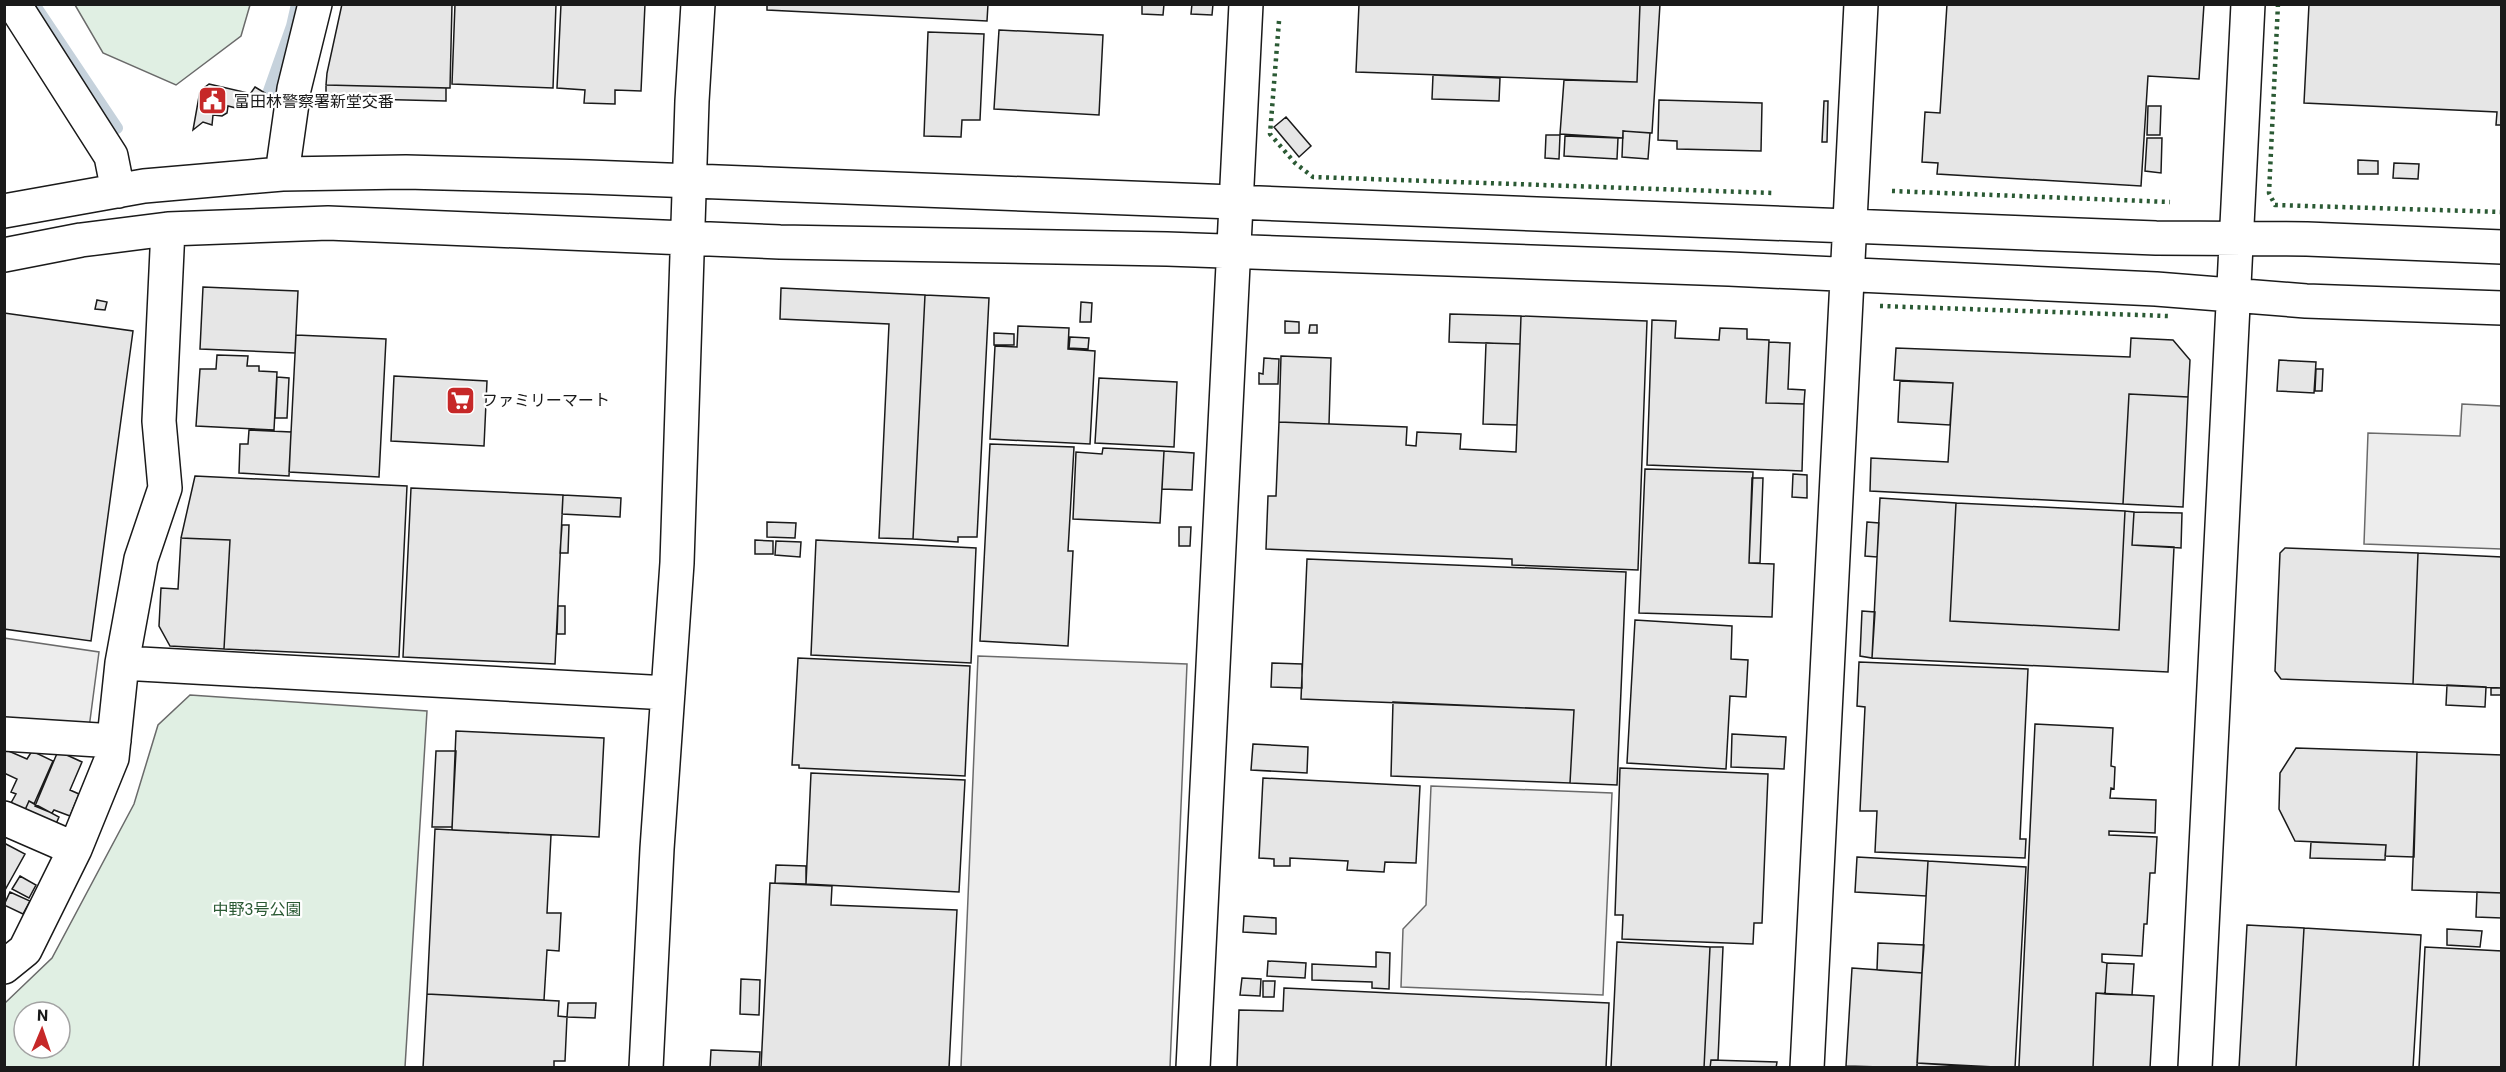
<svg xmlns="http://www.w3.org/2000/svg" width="2506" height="1072" viewBox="0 0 2506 1072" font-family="Roboto,'Noto Sans JP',sans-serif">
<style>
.green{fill:#e0efe3;stroke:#6a6a6a;stroke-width:1.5;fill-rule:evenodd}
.parking{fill:#ededed;stroke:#6a6a6a;stroke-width:1.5}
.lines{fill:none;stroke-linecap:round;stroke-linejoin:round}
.stream{stroke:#c6d2dc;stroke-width:12}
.building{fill:#e6e6e6;stroke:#1a1a1a;stroke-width:1.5}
.minor-casing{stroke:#1a1a1a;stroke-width:36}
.minor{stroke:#fff;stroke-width:33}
.hedge{stroke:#2b5a34;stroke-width:4.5;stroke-dasharray:3 4.5;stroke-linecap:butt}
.labels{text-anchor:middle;stroke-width:4.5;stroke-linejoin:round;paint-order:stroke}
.poi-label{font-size:16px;fill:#1a1a1a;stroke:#fff;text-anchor:start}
.park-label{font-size:16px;fill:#2b5a34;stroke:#fff}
</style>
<rect width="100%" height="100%" fill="#fff"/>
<path class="green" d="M75,5H250L241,36L176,85L103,53Z
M190,695L427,711L405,1067H5V1003L52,958L134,804L158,725ZM24,1012H60V1048H24Z"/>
<path class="parking" d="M2462,404L2501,406V549L2364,544L2368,433L2460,436Z
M4,638L99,652L89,728L5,723Z
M978,656L1187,664L1170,1067H961Z
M1431,786L1612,793L1603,995L1401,987L1403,929L1426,905Z"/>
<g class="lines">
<path class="stream" d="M34,4L117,128
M269,91L292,26L297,4"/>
</g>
<path class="building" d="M342,4H452L450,88L326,85L327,73Z
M455,4H556L553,88L452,84Z
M561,4H645L641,91L615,90V104L584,103L585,90L557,88Z
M767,4H988L987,21L767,10Z
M1142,4H1164L1163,15L1142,14Z
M1192,4H1213L1212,15L1191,14Z
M1359,4H1640L1637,82L1356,72Z
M1640,4H1660L1652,133L1623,131V138L1560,134L1564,80L1637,82Z
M1947,4H2204L2199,79L2148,76L2141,186L1937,174L1938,163L1922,162L1925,112L1940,113Z
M2309,4H2502V125H2496L2497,112L2304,103Z
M999,30L1103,35L1099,115L994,109Z
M928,32L984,34L980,120H962L961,137L924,136Z
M1433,75L1500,78L1499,101L1432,99Z
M209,84L248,93L236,100V108L228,106L227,113L222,116L213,115L212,125L203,122L193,130L200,91Z
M326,85L446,88V101L326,98Z
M255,87L265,93L257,104L248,97Z
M1659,100L1762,103L1761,151L1677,149V141L1658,140Z
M1824,101H1828L1827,142H1822Z
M2148,106H2161L2160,135H2147Z
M1286,117L1311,146L1299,157L1274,127Z
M1623,131L1650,133L1648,159L1622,157Z
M1546,135H1560L1559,159L1545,158Z
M1565,136L1618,138L1617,159L1564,156Z
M2147,138H2162L2161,173L2145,171Z
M2358,160L2378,161V174H2358Z
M2394,163L2419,164L2418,179L2393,178Z
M203,287L298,291L295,353L200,349Z
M781,288L925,295L913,539L879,538L889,324L780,319Z
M925,295L989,298L977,537H958V542L913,539Z
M97,300L107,302L105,310L95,309Z
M1081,302L1092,303L1091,322H1080Z
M4,313L133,331L91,641L4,629Z
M1450,314L1521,316L1520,344L1449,342Z
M1521,316L1647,321L1638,570L1512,565V559L1266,549L1268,496H1276L1279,422L1407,427L1406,445L1416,446L1417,432L1461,434L1460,449L1516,452Z
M1652,320L1676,321L1675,338L1719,340L1720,328L1747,329V339L1769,340L1766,403L1804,404L1802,471L1647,465Z
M1285,321L1299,322V333H1285Z
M1310,325H1317V333H1309Z
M1018,326L1069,328L1068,349L1095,351L1090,444L990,439L995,346L1017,347Z
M994,333L1014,334V345H994Z
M296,335L386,339L379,477L289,472Z
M1070,337L1089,338L1088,349L1069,348Z
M2131,338L2173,340L2190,360L2188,397L2129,394L2123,504L1870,491L1871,458L1948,462L1953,383L1894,380L1896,348L2130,357Z
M1769,342L1790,343L1788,389L1805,390L1804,404L1766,403Z
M1486,343L1520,344L1517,425L1483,424Z
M217,355L248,356L247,366H259V371L277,372L274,430L196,426L200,369H216Z
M1281,356L1331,358L1329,424L1279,422Z
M1264,358L1279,359L1278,384H1259V373L1263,374Z
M2279,360L2316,362L2314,393L2277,391Z
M2316,369H2323L2322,391H2315Z
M394,376L487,381L484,446L391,441Z
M277,377L289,378L287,418H275Z
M1099,378L1177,382L1174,447L1095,443Z
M1900,381L1953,383L1950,425L1898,422Z
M2129,394L2188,397L2183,507L2123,504Z
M249,430L291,432L289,476L239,473L240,444H248Z
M990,444L1074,447L1068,551H1073L1068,646L980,641Z
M1103,448L1164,451L1160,523L1073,519L1076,452L1102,454Z
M1164,451L1194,453L1192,490L1162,489Z
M1645,469L1753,472L1749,563L1774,564L1772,617L1639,613Z
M1793,474L1807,475V498L1792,497Z
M195,476L407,486L399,657L224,649L230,540L181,538Z
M1752,478H1763L1760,563H1749Z
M411,488L563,495L555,664L403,657Z
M563,495L621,498L620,517L562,514Z
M1880,498L1956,503L1950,621L2119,630L2125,511L2134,512L2132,545L2174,547L2168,672L1872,658Z
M1956,503L2125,511L2119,630L1950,621Z
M2134,512L2182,513L2181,548L2132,545Z
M767,522L796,523L795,538L767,537Z
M1867,522L1879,523L1877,557L1865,556Z
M562,525H569L568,553H560Z
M1179,527H1191L1190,546H1179Z
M181,538L230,540L224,649L170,646L159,626L161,588L178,589Z
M755,540L773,541V554H755Z
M816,540L976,548L971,663L811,655Z
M776,541L801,542L800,557L775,555Z
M2285,548L2418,553L2413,684L2281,679L2275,671L2280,553Z
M2418,553L2502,557V688L2413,684Z
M1307,559L1626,572L1617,785L1570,783L1574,710L1301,699Z
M558,606H565V634H557Z
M1862,611L1875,612L1872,658L1860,656Z
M1635,620L1732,626L1731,659L1748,660L1746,697L1730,696L1726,769L1627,763Z
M798,658L970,666L965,776L799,768V765H792Z
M1859,662L2028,669L2020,839H2026L2025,858L1875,852L1877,811H1860L1865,707L1857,706Z
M1272,663L1302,664V688L1271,687Z
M2447,685L2486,687L2485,707L2446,705Z
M2491,688H2502V695H2491Z
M1393,702L1574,710L1570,783L1391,776Z
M2035,724L2113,728L2111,766L2115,767L2114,789L2111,788L2110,798L2156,800L2155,833L2109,831V835L2157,837L2155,873H2150L2147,924H2144L2142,956L2102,954V962L2107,963L2105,994L2096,993L2093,1068H2022L2019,1066Z
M456,731L604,738L599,837L452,830Z
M1732,734L1786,737L1784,769L1731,767Z
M1253,744L1308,747L1307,773L1251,770Z
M2296,748L2417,752L2414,857L2385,856L2386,845L2295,841L2279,809L2280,773Z
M4,749L27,759L32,751L53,761L34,804L29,801L25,810L11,803L16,794L11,792L17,779L4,773Z
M58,751L82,762L70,790L79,794L70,816L54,810L52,813L35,806Z
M436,751H456L452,827H432Z
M2417,752L2502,755V893L2412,890Z
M1620,768L1768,774L1762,923H1754L1753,944L1622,939L1623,915H1615Z
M811,773L965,780L959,892L806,884Z
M1263,778L1420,786L1416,863L1385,862L1384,872L1347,870L1348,861L1290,858V866H1274V859L1259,858Z
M29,801L59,817L55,826L25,810Z
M435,829L551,835L547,913H561L559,951L547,950L544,1000L427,994Z
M2311,842L2386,845L2385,860L2310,858Z
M4,843L25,854L5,890H4Z
M1857,857L1928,861L1926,896L1855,892Z
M1928,861L2026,867L2015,1068L1917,1063Z
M776,865L806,866V884L775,883Z
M20,876L36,885L29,898L12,889Z
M770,883L832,886L831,905L957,910L949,1068H761Z
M10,892L30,901L23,914L4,905Z
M2477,892L2502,893V918L2476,917Z
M1244,916L1276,918V934L1243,932Z
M2247,925L2304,928L2296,1068H2239Z
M2304,928L2421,935L2413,1068H2296Z
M2447,929L2482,931L2480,947L2447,945Z
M1617,942L1710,947L1704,1068H1611Z
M1878,943L1924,945L1922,973L1877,970Z
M1710,947H1723L1718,1060H1711L1710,1068H1704Z
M2425,947L2502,951V1068H2419Z
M1376,952L1390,953L1389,989L1372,988V982L1312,980V964L1376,967Z
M1268,961L1306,963L1305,978L1267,976Z
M2107,963L2134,964L2132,995L2105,994Z
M1852,968L1922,973L1917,1068L1846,1066Z
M1242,978L1261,979L1260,996L1240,995Z
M741,979L760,980L759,1015L740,1014Z
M1263,981H1275L1274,997H1263Z
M1284,988L1609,1003L1606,1068H1237L1239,1010L1283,1011Z
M2096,993L2154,996L2150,1068H2093Z
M427,994L559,1001L558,1016L567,1017L565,1061H554V1068H423Z
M568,1003H596L595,1018L567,1017Z
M711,1050L760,1052L759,1068H710Z
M1711,1060L1777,1062L1776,1068H1710Z
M1917,1063L1989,1068H1917Z"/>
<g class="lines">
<defs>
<path id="minor" d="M14,4L111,156L118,191
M282,174L294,89L315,4
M4,211L144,186L282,174L406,172L589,177L2156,238L2307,239L2502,247
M4,255L81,240L168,229L328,223L780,242L1167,249L1729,269L2156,289L2306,301L2502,308
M122,663L668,693
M4,734L114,741
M4,818L75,849
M4,967L25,950L75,849L112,758L122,663L141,559L165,488L159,421L168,229
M646,1068L657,849L677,563L692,101L698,4
M1193,1068L1246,4
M1807,1068L1861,4
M2195,1068L2248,4"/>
</defs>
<use href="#minor" class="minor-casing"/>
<use href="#minor" class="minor"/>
<path class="hedge" d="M2278,4L2269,193L2275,205L2502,212
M1279,21L1270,134L1295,163L1313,177L1772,193
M1892,191L2170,202
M1880,306L2168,316"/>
</g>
<defs>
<symbol id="civic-square" viewBox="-11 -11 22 22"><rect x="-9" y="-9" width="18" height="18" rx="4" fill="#c62828" stroke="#fff"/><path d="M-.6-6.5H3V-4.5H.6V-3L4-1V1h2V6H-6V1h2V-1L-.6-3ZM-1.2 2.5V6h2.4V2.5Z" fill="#fff"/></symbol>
<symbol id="supermarket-square" viewBox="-11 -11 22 22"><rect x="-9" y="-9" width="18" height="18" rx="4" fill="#c62828" stroke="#fff"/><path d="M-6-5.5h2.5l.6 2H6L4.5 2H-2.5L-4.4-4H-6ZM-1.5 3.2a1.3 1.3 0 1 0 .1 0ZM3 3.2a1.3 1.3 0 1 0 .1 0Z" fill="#fff"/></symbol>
</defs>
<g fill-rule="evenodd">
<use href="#civic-square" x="196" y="84" width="33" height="33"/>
<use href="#supermarket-square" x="444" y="384" width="33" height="33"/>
</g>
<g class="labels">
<g class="poi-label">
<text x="234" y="107">富田林警察署新堂交番</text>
<text x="482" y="406">ファミリーマート</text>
</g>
<g class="park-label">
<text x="257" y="915">中野3号公園</text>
</g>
</g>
<rect width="2506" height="1072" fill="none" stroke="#1a1a1a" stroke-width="12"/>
<g transform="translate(42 1030) rotate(2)"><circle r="28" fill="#ffffff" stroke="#a3a3a3" stroke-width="1.5"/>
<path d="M0-4.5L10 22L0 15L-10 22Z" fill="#c62828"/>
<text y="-9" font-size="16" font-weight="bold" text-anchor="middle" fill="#1a1a1a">N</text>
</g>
</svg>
